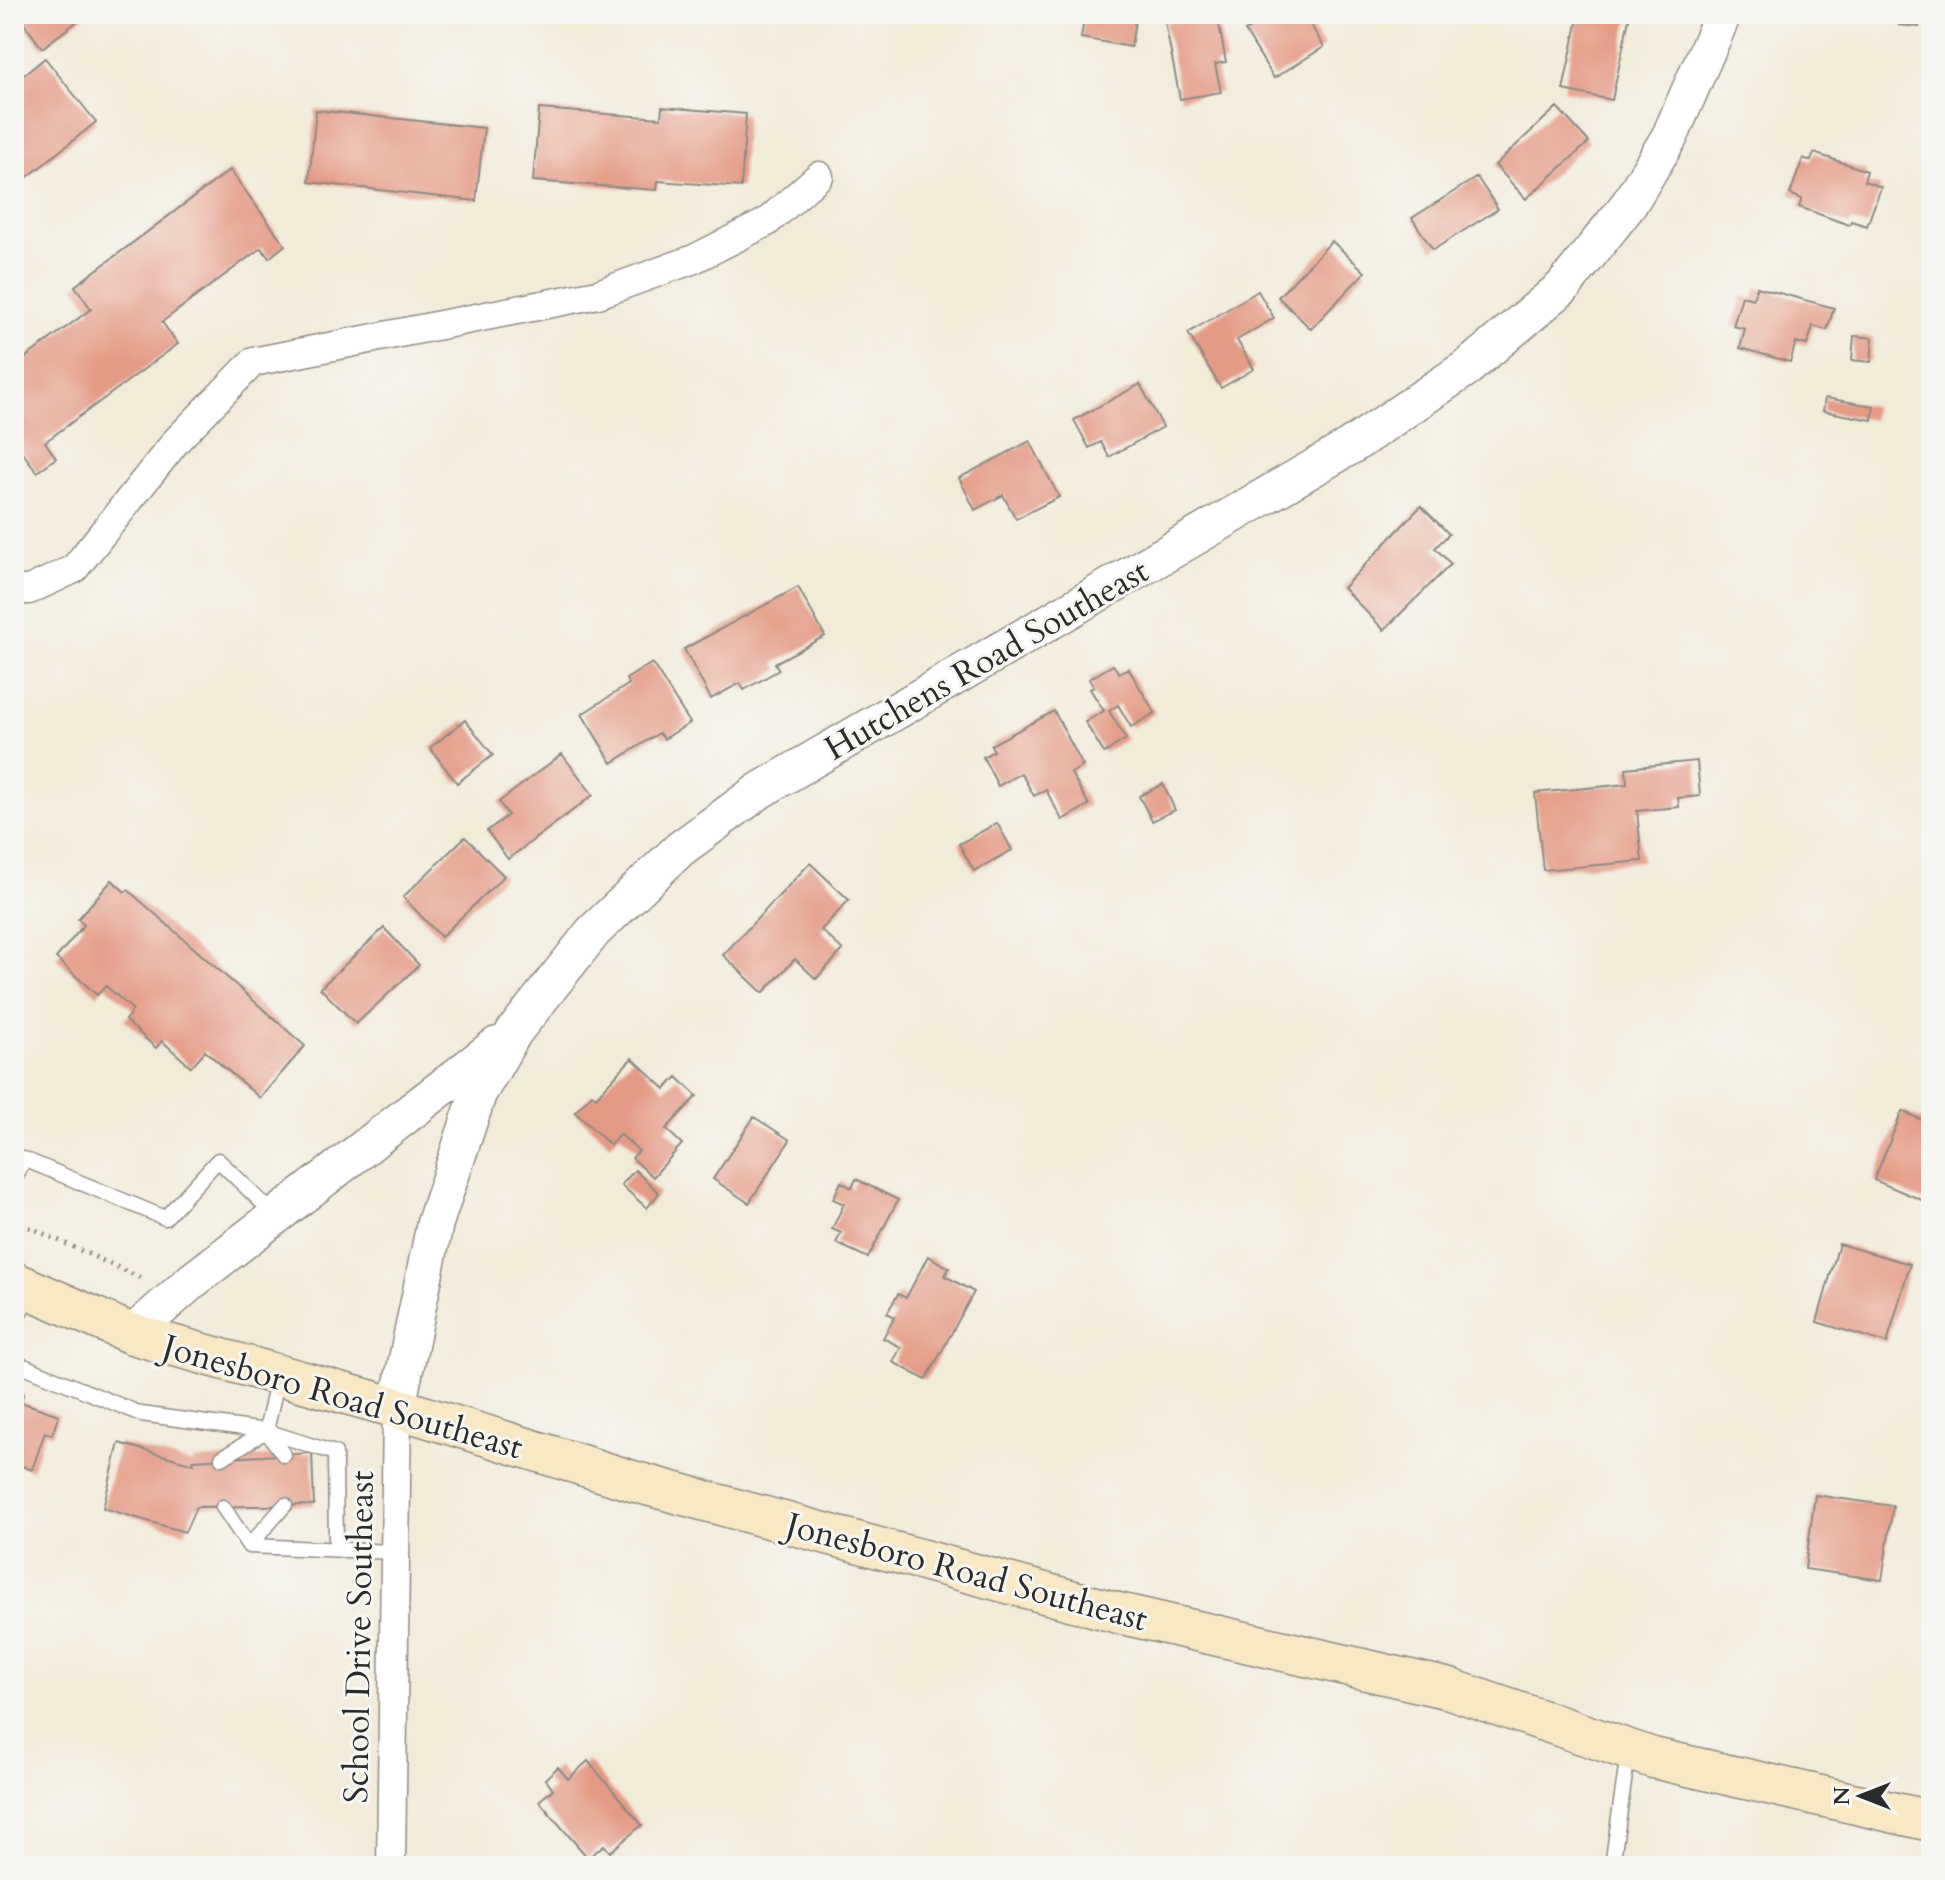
<svg xmlns="http://www.w3.org/2000/svg" width="1945" height="1880" viewBox="0 0 1945 1880" font-family="Cardo,serif">
<style>
.building{fill:#e49a84}
.lines{fill:none;stroke-linecap:round;stroke-linejoin:round}
.service-casing{stroke:#8e8b82;stroke-width:17}
.minor-casing{stroke:#8e8b82;stroke-width:31}
.tertiary-casing{stroke:#8e8b82;stroke-width:39}
.secondary-casing{stroke:#8e8b82;stroke-width:43}
.path{stroke:#8e8b82;stroke-width:5;stroke-dasharray:2 6;stroke-linecap:butt}
.service{stroke:#fff;stroke-width:14}
.minor{stroke:#fff;stroke-width:28}
.tertiary{stroke:#fff;stroke-width:36}
.secondary{stroke:#f8e8c3;stroke-width:40}
.labels{text-anchor:middle;stroke-width:6;stroke-linejoin:round;paint-order:stroke}
.street-label{font-size:34px;fill:#2b2b2b;stroke:#f6f6f2}
</style>
<rect width="100%" height="100%" fill="#f6f6f2"/>
<filter id="ink" filterUnits="userSpaceOnUse"><feTurbulence type="fractalNoise" baseFrequency=".0125" numOctaves="2"/><feDisplacementMap in="SourceGraphic" scale="16" xChannelSelector="R" yChannelSelector="G"/><feConvolveMatrix kernelMatrix="1 2 1 2 8 2 1 2 1" color-interpolation-filters="sRGB"/></filter>
<filter id="wash" filterUnits="userSpaceOnUse"><feTurbulence type="fractalNoise" baseFrequency=".006" numOctaves="4" result="noise"/><feDisplacementMap in="SourceGraphic" scale="32" xChannelSelector="R" yChannelSelector="G"/><feGaussianBlur stdDeviation="1.8" result="paint"/><feColorMatrix in="noise" values="0 0 0 0 0 0 0 0 0 0 0 0 0 0 0 0 0 1.4 0 .05"/><feComposite in="paint" operator="in"/></filter>
<g filter="url(#wash)">
<rect width="100%" height="100%" fill="#f2ebd9"/>
<g id="blocks">
<path class="building" d="M17,14H87L42,48Z
M1085,14H1136L1131,47L1081,38Z
M1177,14H1217L1226,62L1215,64L1221,92L1180,99L1165,22L1179,19Z
M1258,14H1304L1324,47L1274,78L1245,31L1256,24L1252,18Z
M1579,14H1630L1612,100L1563,90Z
M1900,14H1920L1919,27L1899,25Z
M45,58L96,122L14,188V83Z
M662,107L746,114L741,187L658,181L657,190L533,181L539,109L661,118Z
M1557,107L1589,142L1526,199L1495,165Z
M316,110L484,128L476,201L309,182Z
M1814,153L1867,171L1864,181L1881,187L1867,226L1851,221L1849,225L1799,207L1802,199L1790,194L1803,158L1811,161Z
M230,170L285,245L269,258L261,248L162,322L178,344L45,442L56,458L37,472L14,441V366L91,309L75,286Z
M1477,177L1498,209L1433,250L1412,218Z
M1332,241L1365,272L1311,329L1278,297Z
M1757,287L1834,308L1827,330L1813,326L1807,345L1796,342L1790,362L1740,348L1745,329L1733,326L1742,296L1753,299Z
M1258,291L1274,318L1237,340L1254,369L1221,388L1188,333Z
M1854,336L1873,338L1871,362L1852,360Z
M1140,384L1163,427L1109,457L1101,442L1089,448L1074,420Z
M1825,398L1874,406L1872,420L1823,411Z
M1030,441L1059,497L1016,519L1003,495L975,510L959,478Z
M1421,506L1449,534L1435,548L1451,564L1384,630L1343,588Z
M798,587L825,636L775,663L779,670L744,690L740,683L711,699L684,649Z
M652,663L690,723L664,739L659,733L612,763L582,714L629,684L626,679Z
M1113,665L1119,673L1128,668L1155,713L1131,727L1118,705L1109,711L1126,739L1104,753L1085,722L1104,711L1090,689L1094,687L1089,679Z
M1054,711L1083,766L1071,773L1089,805L1062,820L1046,790L1034,796L1021,773L998,786L983,757L994,751L991,745Z
M465,720L493,755L457,783L430,748Z
M562,754L593,795L508,859L487,831L508,815L499,802Z
M1697,761L1700,796L1678,798L1679,807L1637,811L1642,861L1543,870L1535,793L1627,784L1626,768Z
M1163,784L1175,810L1152,821L1139,796Z
M997,823L1012,850L974,871L959,844Z
M465,837L504,876L441,937L403,897Z
M810,863L849,900L821,930L843,950L816,979L795,959L763,993L723,955Z
M112,880L125,892L128,890L305,1046L260,1098L205,1051L191,1067L162,1041L156,1048L125,1020L133,1010L106,986L97,995L56,958L84,925L78,919Z
M384,928L419,965L356,1024L320,988Z
M632,1058L665,1089L677,1077L697,1096L666,1129L682,1144L653,1177L632,1158L639,1151L620,1134L610,1145L575,1112L592,1094L596,1097Z
M1902,1111L1931,1124V1204L1874,1180Z
M754,1117L790,1140L749,1203L713,1179Z
M635,1170L659,1193L647,1208L621,1185Z
M856,1179L898,1200L868,1258L836,1243L841,1233L832,1229L844,1204L833,1199L841,1182L852,1188Z
M1839,1244L1910,1264L1887,1343L1817,1322Z
M928,1256L949,1268L945,1276L974,1292L926,1380L893,1362L901,1347L883,1338L895,1317L887,1313L898,1294L906,1298Z
M14,1391L23,1394L21,1402L59,1415L52,1435L45,1432L32,1470L14,1463Z
M119,1443L194,1464L193,1460L312,1453L314,1505L196,1507L185,1532L103,1508Z
M1815,1495L1893,1506L1882,1580L1805,1569Z
M588,1761L642,1825L610,1852L604,1845L588,1858L539,1801L553,1789L545,1779L558,1767L568,1779Z"/>
</g>
</g>
<g filter="url(#ink)">
<use href="#blocks" fill-opacity="0" stroke="#8e8b82" stroke-width="2"/>
<g class="lines">
<defs>
<path id="service" d="M14,1181L24,1159L165,1218L218,1160L274,1214
M14,1325L30,1290
M14,1362L141,1414L266,1431L335,1453L336,1549
M267,1432L284,1455
M222,1458L266,1431L278,1377
M223,1507L249,1546L395,1552
M249,1546L285,1505
M1612,1866L1628,1754"/>
<path id="minor" d="M14,590H29L74,569L177,440L253,362L598,294L694,259L767,222L819,176
M391,1866L397,1408"/>
<path id="tertiary" d="M132,1334L192,1281L497,1045
M397,1408L435,1223L478,1094L514,1032L593,932L680,849L759,791L1351,446L1468,367L1563,287L1629,204L1670,136L1723,14"/>
<path id="secondary" d="M14,1282L132,1334L397,1408L636,1482L1118,1613L1450,1689L1653,1758L1931,1821"/>
</defs>
<use href="#service" class="service-casing"/>
<use href="#minor" class="minor-casing"/>
<use href="#tertiary" class="tertiary-casing"/>
<use href="#secondary" class="secondary-casing"/>
<path class="path" d="M29,1227L141,1278"/>
<use href="#service" class="service"/>
<use href="#minor" class="minor"/>
<use href="#tertiary" class="tertiary"/>
<use href="#secondary" class="secondary"/>
</g>
</g>
<g class="labels">
<g class="street-label">
<text transform="translate(986 659) rotate(-30)" y="12">Hutchens Road Southeast</text>
<text transform="translate(343 1396) rotate(16)" y="12">Jonesboro Road Southeast</text>
<text transform="translate(967 1571) rotate(15)" y="12">Jonesboro Road Southeast</text>
<text transform="translate(358 1637) rotate(-89)" y="12">School Drive Southeast</text>
</g>
</g>
<rect width="1945" height="1880" fill="none" stroke="#f6f6f2" stroke-width="48"/>
<g transform="translate(1861 1796) rotate(270)" stroke="#f6f6f2" stroke-width="6" paint-order="stroke">
<path d="M0-6L14 30L0 20L-14 30Z" fill="#2b2b2b"/>
<text y="-12" font-size="22" font-weight="bold" text-anchor="middle" fill="#2b2b2b">N</text>
</g>
</svg>
